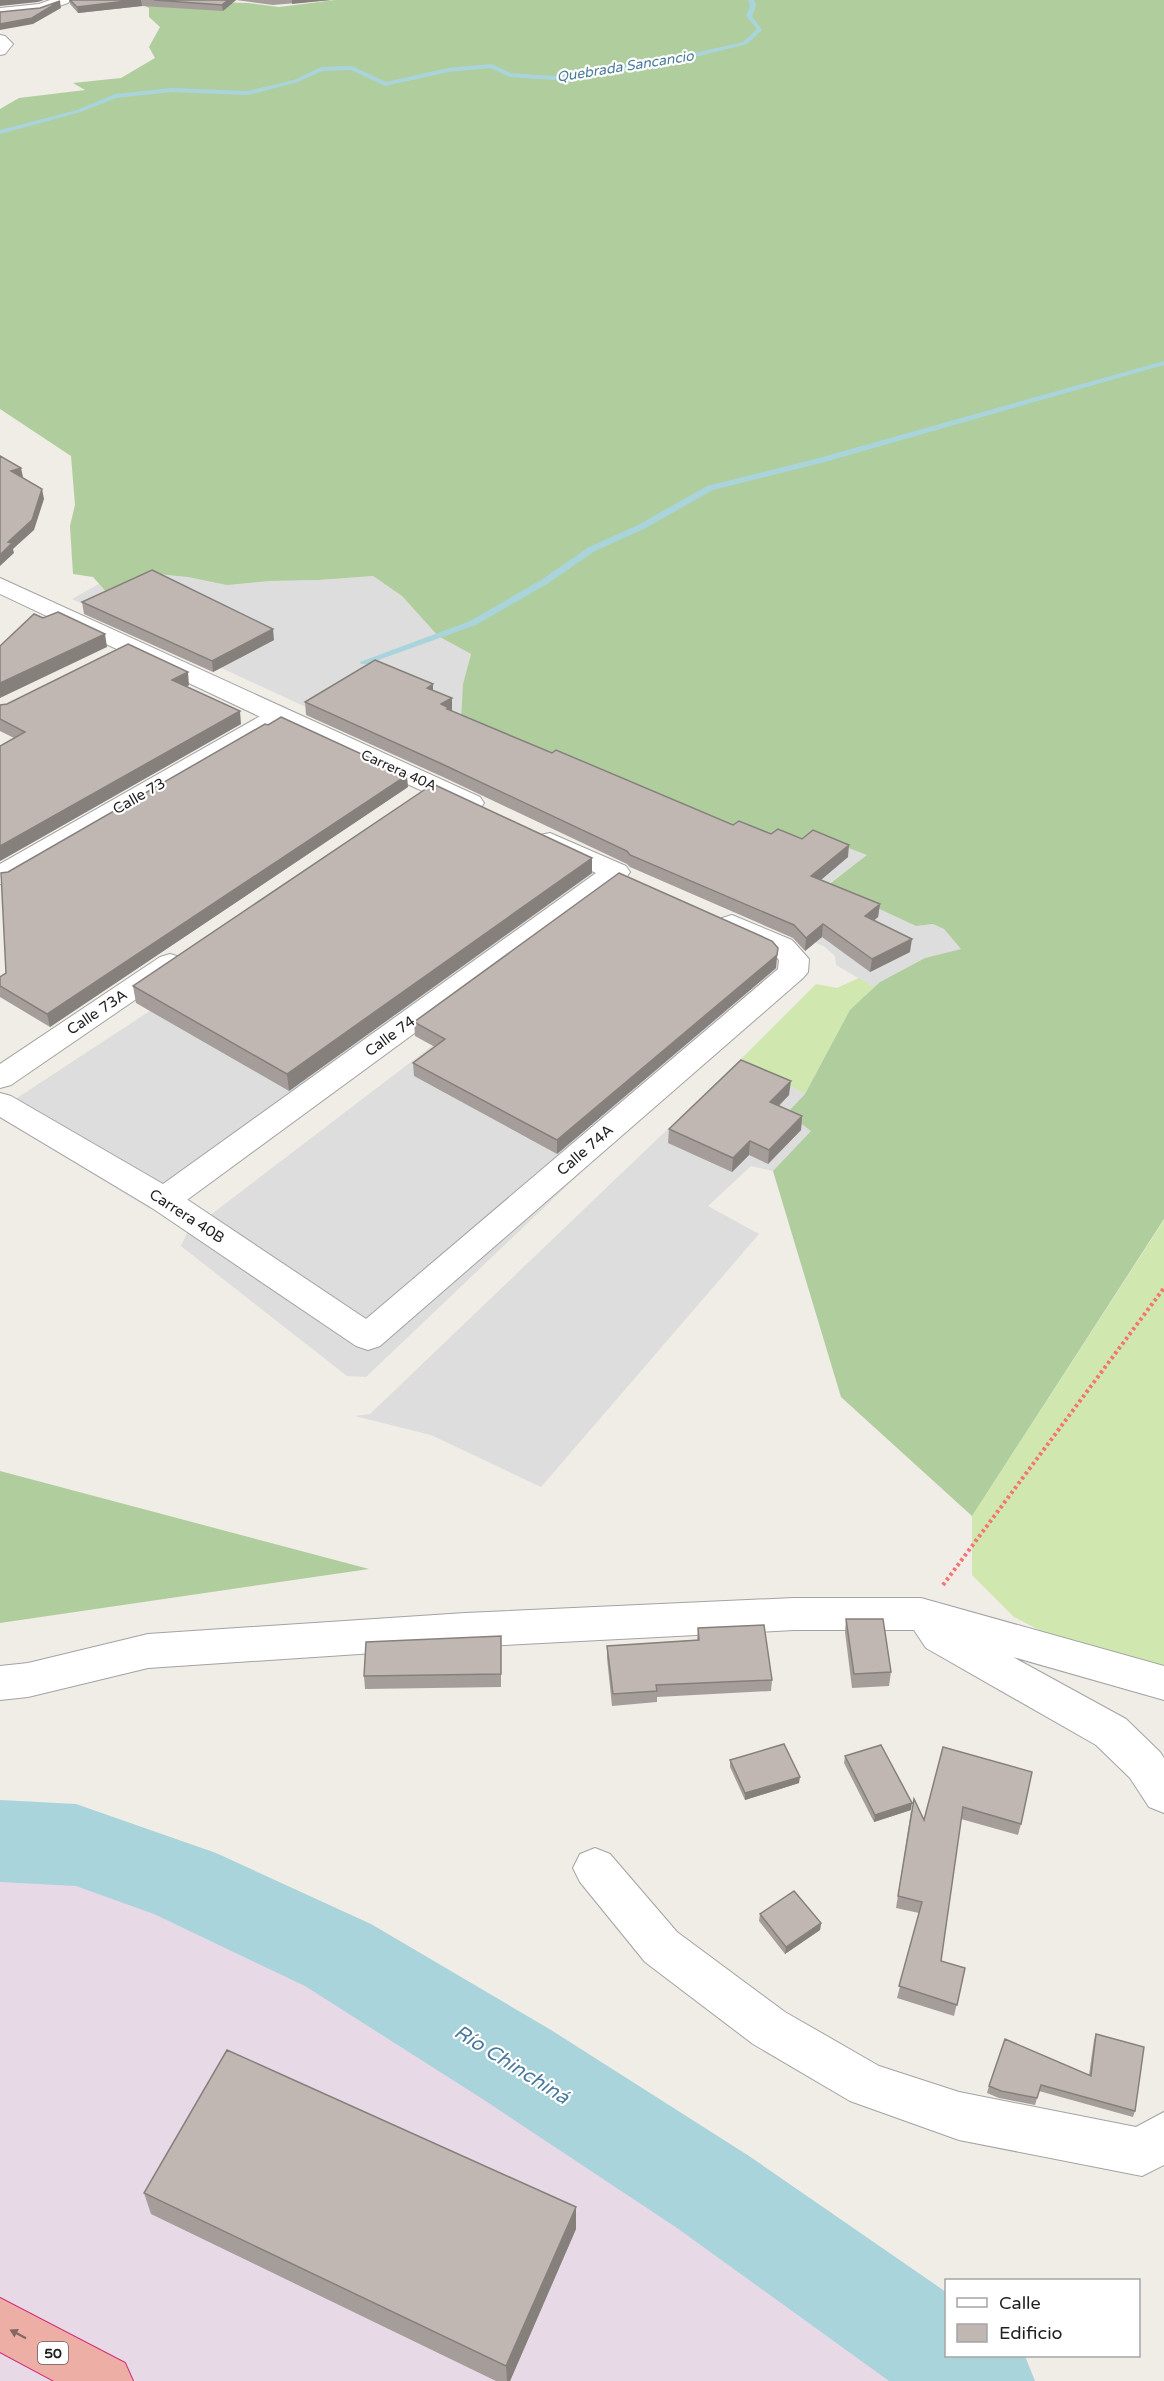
<svg xmlns="http://www.w3.org/2000/svg" width="1164" height="2381" viewBox="0 0 1164 2381" font-family="'Varela Round',sans-serif">
<style>
.residential{fill:#ddd}
.industrial{fill:#e8d9e7}
.grass{fill:#d0e7af}
.forest{fill:#b0cd9d}
.lines{fill:none;stroke-linecap:round;stroke-linejoin:round}
.stream{fill:#a9d4db;fill-rule:evenodd}
.river{fill:#a9d4db;fill-rule:evenodd}
.minor-casing{stroke:#a3a3a3;stroke-width:2}
.tertiary-casing{stroke:#a3a3a3;stroke-width:2}
.trunk-casing{stroke:#d22f77;stroke-width:2}
.path{stroke:#f37574;stroke-width:4;stroke-dasharray:3 3;stroke-linecap:butt}
.minor{fill:#fff;fill-rule:evenodd}
.tertiary{fill:#fff;fill-rule:evenodd}
.trunk{fill:#edaea6;fill-rule:evenodd}
.wall{fill:#a59d9a}
.shaded-wall{fill:#86807d}
.building{fill:#c0b7b3;stroke:#86807d;stroke-width:1.5}
.oneway{fill:#866662}
.labels{text-anchor:middle;stroke-width:4.5;stroke-linejoin:round;paint-order:stroke}
.far-water-label{font-size:14px;font-style:italic;fill:#4a7a9c;stroke:#fff}
.far-street-label{font-size:14px;fill:#1f1f1f;stroke:#fff}
.shield{fill:#fff;stroke:#626262;stroke-width:1.5}
.shield-label{font-size:14px;font-weight:bold;fill:#1f1f1f}
.street-label{font-size:15px;fill:#1f1f1f;stroke:#fff}
.near-water-label{font-size:20px;font-style:italic;fill:#4a7a9c;stroke:#fff}
</style>
<rect width="100%" height="100%" fill="#f0ece6"/>
<path class="residential" d="M158,574L269,581L319,580L373,576L402,596L438,636L471,654L463,684L813,835L868,855L828,884L916,926L933,924L944,929L962,949L925,958L880,982L875,988L836,965L835,956L825,947L72,599L99,584L109,595Z
M449,815L601,875L166,1207L150,1209L19,1129L9,1118L14,1100Z
M623,900L782,960L786,977L366,1377L347,1376L181,1246L187,1233Z
M741,1059L805,1094L787,1113L812,1131L773,1171L751,1166L708,1206L759,1234L541,1487L431,1435L355,1416L370,1414Z"/>
<path class="industrial" d="M76,1845L183,1883L338,1955L516,2064L713,2192L981,2381H0V1874Z"/>
<path class="grass" d="M859,978L875,988L850,1011L805,1094L741,1059L816,984L837,988Z
M1164,1220V1695L1014,1617L972,1575V1516Z"/>
<path class="forest" d="M133,0L248,3L279,7L335,0H1164V1219L972,1516L841,1397L773,1171L811,1131L787,1113L805,1094L850,1010L880,982L925,958L961,949L944,929L933,924L916,926L828,885L867,855L814,835L803,845L765,839L461,720L463,684L471,654L438,636L402,596L373,576L319,580L269,581L227,585L188,577L158,574L109,595L93,577L73,574L70,526L75,505L71,456L0,409V109L19,98L85,90L73,83L121,78L155,58L149,47L160,27L149,17V8Z
M0,1471L369,1569L0,1623Z"/>
<g class="lines">
<path class="stream" d="M748,0H754L756,6L752,16L762,30L747,44L699,56L553,80L510,77L490,68L448,72L385,86L351,70L322,71L298,82L248,95L171,92L116,98L81,112L0,134V130L77,110L115,94L171,88L248,91L294,80L321,67L352,66L386,82L448,68L491,64L511,73L553,76L699,52L743,42L757,29L746,16L750,6Z
M1164,361V365L825,462L713,490L644,529L595,551L547,584L476,625L367,664H361L360,662L470,621L541,580L589,547L638,525L707,486L819,458Z"/>
<path class="river" d="M0,1800L76,1804L216,1853L371,1924L551,2030L749,2156L946,2292V2356H1025L1035,2381H889L677,2228L481,2098L305,1986L154,1914L76,1886L0,1882Z"/>
<defs>
<path id="minor" d="M50,0H70L68,3L41,12L0,16V8L39,4Z
M0,35L5,36L13,44L5,54L0,55Z
M278,708L287,711L291,716L287,721L10,882L0,884V864L269,711Z
M732,915L792,940L809,959L808,972L803,978L380,1346L368,1350L356,1346L152,1208L147,1200L152,1192L164,1189L176,1192L366,1319L778,969L779,960L772,952L722,930L718,924L722,918Z
M170,954L180,957L185,963L180,969L11,1085L0,1088V1064L160,957Z
M794,1598H921L1164,1666V1700L1013,1657L1126,1719L1160,1752L1164,1758V1813L1149,1807L1130,1778L1096,1745L926,1648L914,1630H794L465,1647L148,1668L28,1697L0,1700V1666L28,1663L148,1634L465,1613Z
M595,1848L610,1854L677,1932L785,2012L879,2066L959,2092L1136,2127L1164,2112V2165L1142,2176L959,2140L850,2101L753,2044L645,1962L580,1882L573,1868L580,1854Z"/>
<path id="tertiary" d="M0,578L480,797L484,803L480,809L471,811L462,809L269,721L0,594Z
M550,833L626,866L630,872L626,878L176,1208L164,1211L152,1208L0,1117V1093L11,1096L163,1184L596,873L540,847L536,841L540,835Z"/>
<path id="trunk" d="M0,2298L125,2363L133,2381H54L0,2352Z"/>
</defs>
<use href="#minor" class="minor-casing"/>
<use href="#tertiary" class="tertiary-casing"/>
<use href="#trunk" class="trunk-casing"/>
<path class="path" d="M943,1585L1164,1288"/>
<use href="#minor" class="minor"/>
<use href="#tertiary" class="tertiary"/>
<use href="#trunk" class="trunk"/>
</g>
<path class="wall" d="M69,0H331L273,5L236,0L223,11L142,6L78,13L70,4Z
M82,602L274,640L213,672L84,614Z
M433,684V690L452,698V710L451,711L552,753L733,825L771,834L848,857L821,880L880,904L878,917L874,920L910,952L870,972L822,937L805,951L793,938L630,867L627,864L443,777L306,715L305,702Z
M189,685L187,687L241,724L0,861V746L14,738L0,731V705Z
M408,787L50,1027L0,997V977Z
M592,873L289,1091L136,1003L133,986Z
M776,968L557,1154L414,1076L413,1063L435,1047L415,1036L414,1022Z
M789,1095L779,1106L802,1116L801,1130L768,1164L749,1155L732,1172L668,1143L669,1129Z
M846,1619L891,1672L889,1686L852,1688L845,1632Z
M698,1628L772,1680L771,1691L657,1697V1702L612,1706L607,1658V1646L697,1640Z
M501,1650V1687L365,1689L364,1676Z
M943,1747L1021,1824L1018,1835L961,1819L941,1961L965,1968L954,2016L897,1998L919,1913L896,1908L911,1811L924,1820Z
M845,1756L911,1810L874,1822L844,1763Z
M730,1760L799,1783L745,1800L730,1767Z
M760,1914L821,1923L820,1930L785,1954L759,1921Z
M1096,2034L1135,2111L1133,2117L1039,2091L1035,2105L999,2098L987,2093L989,2086L1089,2075L1094,2040Z
M144,2193L576,2229L510,2381H496L151,2214Z"/>
<path class="shaded-wall" d="M0,0H44L38,2L0,6Z
M134,0H141L142,6L78,13L77,7Z
M228,0H236L223,11L222,5Z
M292,0H331L292,4Z
M60,1L61,8L33,24L0,30V24Z
M21,468L23,477L13,481L11,471Z
M42,489L44,499L34,530L13,549L14,553L0,566V555Z
M273,629L274,640L213,672L212,661Z
M105,634L107,647L0,698V683Z
M188,672L189,685L174,693L172,680Z
M433,684V696L427,688Z
M452,698V710L449,712L441,704Z
M240,711L241,724L0,861V846Z
M407,775L408,787L50,1027L47,1014Z
M849,845L848,857L810,889L811,876Z
M592,858V873L289,1091L287,1074Z
M880,904L878,917L864,929L865,916Z
M823,924L822,937L805,951L806,938Z
M912,939L910,952L870,972L872,959Z
M778,948L776,968L557,1154V1140Z
M791,1081L789,1095L769,1115L770,1102Z
M802,1116L801,1130L768,1164L769,1150Z
M750,1141L749,1155L732,1172L733,1158Z
M800,1777L799,1783L745,1800V1793Z
M912,1803L911,1810L874,1822L875,1815Z
M821,1923L820,1930L785,1954L786,1947Z
M576,2207V2229L510,2381H507L506,2366Z"/>
<path class="building" d="M70,0H134L77,7Z
M154,0H228L222,5Z
M60,1L32,18L0,24V12L40,8Z
M0,456L21,468L11,471L42,489L32,520L8,542L12,543L0,555Z
M152,570L273,629L212,661L82,602Z
M58,612L105,634L0,683V646L34,614L43,618Z
M128,644L188,672L172,680L240,711L0,846V746L25,732L0,719V705L7,704Z
M375,660L433,684L427,688L452,698L441,704L449,708L447,709L552,753L556,750L733,825L739,821L771,834L778,829L802,839L813,830L849,845L811,876L880,904L865,916L912,939L872,959L823,924L806,938L794,925L630,855L627,851L442,764L305,702Z
M281,717L407,775L47,1014L0,986V977L6,973L1,873L8,872L265,724L268,725Z
M433,784L592,858L287,1074L133,986Z
M619,873L772,941L778,948L777,955L557,1140L413,1063L445,1039L414,1022Z
M741,1060L791,1081L770,1102L802,1116L769,1150L750,1141L733,1158L669,1129Z
M846,1619H883L891,1672L854,1674Z
M764,1625L772,1680L656,1685L657,1691L613,1694L607,1646L699,1640L698,1628Z
M501,1636V1674L364,1676L366,1642Z
M784,1744L800,1777L745,1793L730,1760Z
M881,1745L912,1803L875,1815L845,1756Z
M943,1747L1032,1772L1021,1824L963,1807L941,1961L965,1968L957,2005L899,1986L922,1902L898,1896L914,1799L924,1820Z
M794,1891L821,1923L786,1947L760,1914Z
M1096,2034L1144,2047L1135,2111L1041,2085L1037,2098L1001,2091L989,2086L1005,2039L1091,2076Z
M227,2050L576,2207L506,2366L144,2193Z"/>
<defs><path id="oneway-solid" d="M-6-.8H1V-3.2L6.5 0L1 3.2V.8H-6Z" transform="scale(1.5)"/></defs>
<use class="oneway" href="#oneway-solid" transform="translate(18 2334) rotate(-152)"/>
<g class="labels">
<g class="far-water-label">
<text transform="translate(625 66) rotate(-9)" y="5">Quebrada Sancancio</text>
</g>
<g class="far-street-label">
<text transform="translate(399 770) rotate(24)" y="5">Carrera 40A</text>
</g>
<rect class="shield" x="38" y="2342" width="30" height="22" rx="4.5"/>
<g class="shield-label">
<text x="53" y="2358">50</text>
</g>
<g class="street-label">
<text transform="translate(139 796) rotate(-30)" y="5">Calle 73</text>
<text transform="translate(97 1012) rotate(-34)" y="5">Calle 73A</text>
<text transform="translate(390 1036) rotate(-36)" y="5">Calle 74</text>
<text transform="translate(585 1150) rotate(-41)" y="5">Calle 74A</text>
<text transform="translate(187 1216) rotate(33)" y="5">Carrera 40B</text>
</g>
<g class="near-water-label">
<text transform="translate(512 2064) rotate(32)" y="7">Río Chinchiná</text>
</g>
</g>
<rect x="945" y="2279" width="195" height="78" fill="#ffffff" stroke="#a5a5a5" stroke-width="1.5"/>
<rect x="957" y="2298" width="30" height="9" fill="#ffffff" stroke="#a5a5a5" stroke-width="1.5"/>
<text x="999" y="2309" font-size="18" fill="#1f1f1f">Calle</text>
<rect x="957" y="2324" width="30" height="18" fill="#c0b7b3" stroke="#a5a5a5" stroke-width="1.5"/>
<text x="999" y="2339" font-size="18" fill="#1f1f1f">Edificio</text>
</svg>
